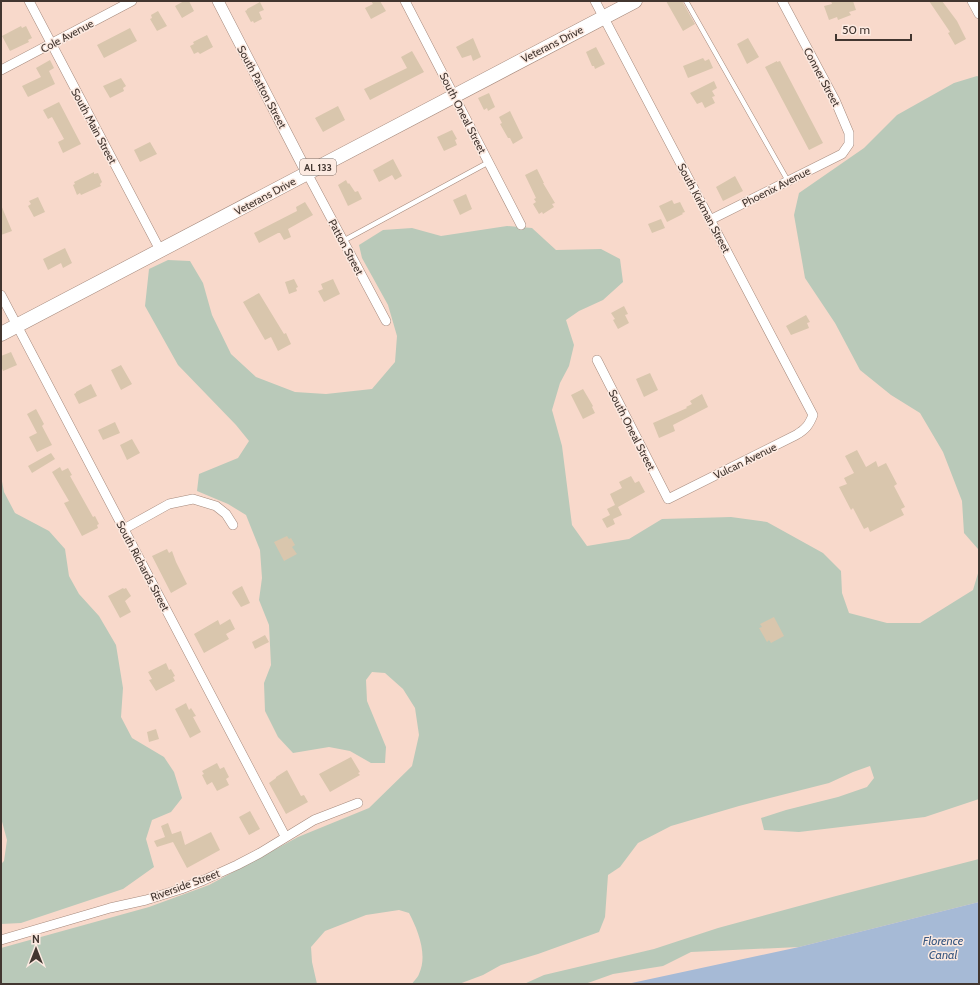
<svg xmlns="http://www.w3.org/2000/svg" width="980" height="985" viewBox="0 0 980 985" font-family="Cabin,sans-serif">
<style>
.green{fill:#b9c9b9}
.water{fill:#a6bad6}
.building{fill:#d9c6ad}
.lines{fill:none;stroke-linecap:round;stroke-linejoin:round}
.service-casing{stroke:#a5897c;stroke-width:5.5}
.minor-casing{stroke:#a5897c;stroke-width:10}
.tertiary-casing{stroke:#a5897c;stroke-width:12}
.primary-casing{stroke:#a5897c;stroke-width:15}
.service{stroke:#fff;stroke-width:4.5}
.minor{stroke:#fff;stroke-width:9}
.tertiary{stroke:#fff;stroke-width:11}
.primary{stroke:#fff;stroke-width:14}
.labels{text-anchor:middle;stroke-width:3;stroke-linejoin:round;paint-order:stroke}
.shield{fill:#fceae1;stroke:#7a6c65;stroke-width:1}
.shield-label{font-size:10px;font-weight:bold;fill:#423630}
.street-label{font-size:11px;fill:#423630;stroke:#fceae1}
.water-label{font-size:12px;font-style:italic;fill:#3a5881;stroke:#fceae1}
</style>
<rect width="100%" height="100%" fill="#f8d9cb"/>
<path class="green" d="M977,76L979,77V554L978,549L964,533L962,501L943,452L920,413L891,395L860,370L835,323L805,278L794,215L799,193L864,148L897,115L954,83Z
M507,226L532,228L556,250L601,249L620,259L623,282L603,300L579,311L566,320L574,345L569,366L560,383L552,410L562,446L572,525L587,546L629,539L662,519L731,517L767,522L823,553L841,571L842,593L849,613L887,623H920L973,590L979,570V799L925,817L799,832L764,830L761,818L786,810L838,797L867,787L874,778L870,766L853,772L829,783L739,806L671,826L638,843L620,867L608,875L605,917L599,932L538,954L501,965L483,975L459,984H412C414,981 418,977 419,974C428,955 418,930 409,913L399,910L366,915L325,931L311,947L312,962L317,984H1V948L149,907L209,885L298,837L369,808L412,766L419,735L415,708L403,689L385,673L372,672L366,680L367,701L386,747L385,763H371L350,751L329,747L293,753L278,737L265,711L264,683L271,665L269,625L259,600L262,578L260,550L246,515L228,504L197,491L199,474L238,458L249,441L236,425L178,365L145,306L149,269L168,260L190,261L203,283L212,315L231,354L256,377L295,392L326,394L372,389L395,362L397,336L388,305L362,258L359,245L383,230L412,228L441,236Z
M1,476L4,492L15,513L49,531L65,549L69,576L79,594L99,616L116,645L123,688L121,717L132,738L164,757L174,772L182,798L171,812L152,820L146,839L154,867L123,889L21,923L1,924V864L4,861L7,840L1,818Z
M979,859V902L799,947L691,952L663,966L613,974L585,984H524L544,975L654,949L718,928L836,896Z"/>
<path class="water" d="M979,902V984H627L799,947Z"/>
<path class="building" d="M184,1H189L194,11L182,18L175,6Z
M371,1H380L386,11L371,19L365,8L373,4Z
M666,1H682L695,24L683,31Z
M831,1H853L856,10L849,12L851,15L838,20L837,17L829,20L824,6L832,4Z
M929,1H942L957,21L966,39L955,45L948,33L950,32Z
M260,2L264,10L259,12L262,19L254,23L253,21L251,22L245,11L247,10V9Z
M158,11L167,26L157,31L150,19L152,18L151,15Z
M21,26L22,28L26,26L32,38L28,40L29,42L10,51L2,36Z
M130,28L137,41L104,58L97,45Z
M207,35L213,47L200,54L198,52L194,54L190,46L194,44L193,42Z
M473,38L481,57L473,61L471,55L462,58L456,47Z
M748,38L759,57L747,64L737,44Z
M596,47L605,64L595,69L594,66H592L586,52Z
M412,51L424,72L370,100L364,89L407,68L401,57Z
M703,58L705,61L709,59L713,68L688,78L683,66Z
M50,60L54,68L49,71L55,84L28,97L22,86L41,77L36,68Z
M777,61V62L780,61L823,143L809,150L765,67Z
M121,78L126,86L123,88L124,91L110,98L103,86Z
M714,81L717,88L712,91L715,96L712,97L715,103L705,108L702,102L697,104L690,93Z
M489,93L495,107L488,111L487,108L484,110L478,98Z
M59,102L81,144L63,153L58,142L64,139L52,117L48,119L43,110Z
M338,106L345,120L323,132L315,118Z
M510,111L523,138L513,144L510,138H508L500,124L502,123L499,117Z
M452,130L457,139L455,140L457,145L444,151L437,137Z
M150,142L157,154L140,162L134,150Z
M393,159L402,176L395,180L392,175L379,182L373,170Z
M537,169L544,183H543L555,203L552,204L554,207L543,214L542,212L539,214L533,204L536,202L534,199L536,198L525,175Z
M94,172V174L98,173L102,182L100,184L101,186L81,195L80,193L77,195L73,185L75,184L74,182Z
M735,176L743,191L723,201L716,187Z
M346,180L348,184L349,183L355,192L358,191L362,199L348,206L338,185Z
M466,194L472,209L460,215L453,200Z
M38,197L45,212L34,217L28,206L31,204L29,201Z
M672,200L674,204L680,202L685,212L682,213L683,214L667,222L659,206Z
M305,202L313,215L288,229L291,237L284,240L280,233H278L259,243L254,233L297,211L296,207Z
M1,205L12,231L1,235Z
M661,219L665,228L652,233L648,224Z
M65,248L72,263L63,268L61,263L48,270L43,259Z
M294,279L298,287L296,288L297,291L289,294L285,282Z
M333,279L340,294L324,302L318,291L323,289L321,284Z
M259,293L284,334L286,333L291,344L278,351L271,337L265,340L243,302Z
M624,306L628,314L625,315L629,323L618,329L613,320L615,319L611,313Z
M806,315L810,322L807,323L809,328L791,335L786,326Z
M11,352L17,365L3,371L1,366V356Z
M121,365L132,384L121,390L111,370Z
M650,373L658,390L644,397L636,379Z
M91,384L97,396L79,404L74,394L76,393V392Z
M583,389L593,406L592,407L595,413L583,419L571,395Z
M702,394L708,407L673,425L675,431L659,438L653,423L687,408L686,407L692,404L690,401Z
M36,409L44,424L42,426L52,445L37,452L29,437L37,433L27,414Z
M115,422L120,433L103,440L98,430Z
M132,439L140,453L127,460L120,445Z
M857,450L866,467L876,461L878,467L886,463L897,484L894,486L905,507L901,509L904,515L870,532L868,527L864,529L853,508L851,510L839,487L847,484L844,478L854,473L845,456Z
M51,453L55,459L32,473L28,466Z
M60,467L62,471L68,468L72,475L70,476L93,517L95,516L99,524L97,525L98,528L82,536L64,503L69,501L52,472Z
M631,476L635,483L639,481L645,492L618,507L622,515L613,519L615,524L607,528L602,519L610,515L607,509L615,505L610,494L622,488L619,482Z
M287,536L289,539L291,538L295,545L292,547L297,554L284,561L274,542Z
M167,549L169,553L172,551L176,562L187,584L171,593L152,556Z
M242,586L250,603L241,607L232,593L233,591Z
M123,588L124,589L126,588L131,596L125,601L131,612L120,618L108,596Z
M774,617L784,636L771,643L769,640L767,642L759,628L762,627L760,624Z
M230,619L235,629L226,634L229,639L204,653L194,634L218,620L220,625Z
M265,635L269,642L255,649L252,642Z
M166,663L169,670L171,669L175,676L173,677L175,681L156,691L149,680L152,679L148,672Z
M186,703L189,710L191,708L196,716L193,717L201,732L190,738L175,709Z
M156,729L159,739L149,742L147,732Z
M351,757L360,772L358,773L360,775L330,792L319,774Z
M217,763L220,769L224,767L229,777L226,779L229,785L217,791L212,782L207,785L202,775L204,774L202,771Z
M287,770L301,796L304,795L308,802L286,814L269,783L276,778V777Z
M250,811L260,829L249,835L239,817Z
M168,823L172,834L181,831L185,845L211,832L220,850L187,868L173,842L157,847L154,841L165,837L161,826Z"/>
<g class="lines">
<defs>
<path id="service" d="M686,1L788,181
M343,241L489,162"/>
<path id="minor" d="M29,1L160,250
M405,1L521,225
M595,1L813,415C809,425 806,429 796,435L668,499L597,360
M972,1L979,14
M1,70L132,1
M307,173L386,321
M710,220L842,154L849,144V133L835,100L782,1
M1,295L285,836
M124,529L169,504L193,499L216,506L226,514L233,525
M1,940L110,908L146,900L181,889L204,880L237,865L260,853L314,820L358,803"/>
<path id="tertiary" d="M218,1L307,173"/>
<path id="primary" d="M1,334L635,1"/>
</defs>
<use href="#service" class="service-casing"/>
<use href="#minor" class="minor-casing"/>
<use href="#tertiary" class="tertiary-casing"/>
<use href="#primary" class="primary-casing"/>
<use href="#service" class="service"/>
<use href="#minor" class="minor"/>
<use href="#tertiary" class="tertiary"/>
<use href="#primary" class="primary"/>
</g>
<g class="labels">
<rect class="shield" x="300" y="159" width="36" height="16" rx="3"/>
<g class="shield-label">
<text x="318" y="171">AL 133</text>
</g>
<g class="street-label">
<text transform="translate(67 36) rotate(-28)" y="4">Cole Avenue</text>
<text transform="translate(552 44) rotate(-27)" y="4">Veterans Drive</text>
<text transform="translate(822 77) rotate(62)" y="4">Conner Street</text>
<text transform="translate(262 87) rotate(62)" y="4">South Patton Street</text>
<text transform="translate(463 113) rotate(63)" y="4">South Oneal Street</text>
<text transform="translate(94 126) rotate(62)" y="4">South Main Street</text>
<text transform="translate(776 187) rotate(-27)" y="4">Phoenix Avenue</text>
<text transform="translate(265 196) rotate(-28)" y="4">Veterans Drive</text>
<text transform="translate(704 208) rotate(62)" y="4">South Kirkman Street</text>
<text transform="translate(346 247) rotate(62)" y="4">Patton Street</text>
<text transform="translate(632 430) rotate(63)" y="4">South Oneal Street</text>
<text transform="translate(745 461) rotate(-26)" y="4">Vulcan Avenue</text>
<text transform="translate(143 566) rotate(62)" y="4">South Richards Street</text>
<text transform="translate(185 885) rotate(-20)" y="4">Riverside Street</text>
</g>
<g class="water-label">
<text x="943" y="945">Florence<tspan x="943" dy="14">Canal</tspan></text>
</g>
</g>
<rect width="980" height="985" fill="none" stroke="#423630" stroke-width="4"/>
<g transform="translate(36 949)" stroke="#fceae1" stroke-width="3" paint-order="stroke">
<path d="M0-3L7 15L0 10L-7 15Z" fill="#423630"/>
<text y="-6" font-size="11" font-weight="bold" text-anchor="middle" fill="#423630">N</text>
</g>
<path d="M836 34v6h75v-6" fill="none" stroke="#423630" stroke-width="2"/>
<text x="842" y="34" font-size="12" fill="#423630" stroke="#fceae1" stroke-width="3" paint-order="stroke">50 m</text>
</svg>
